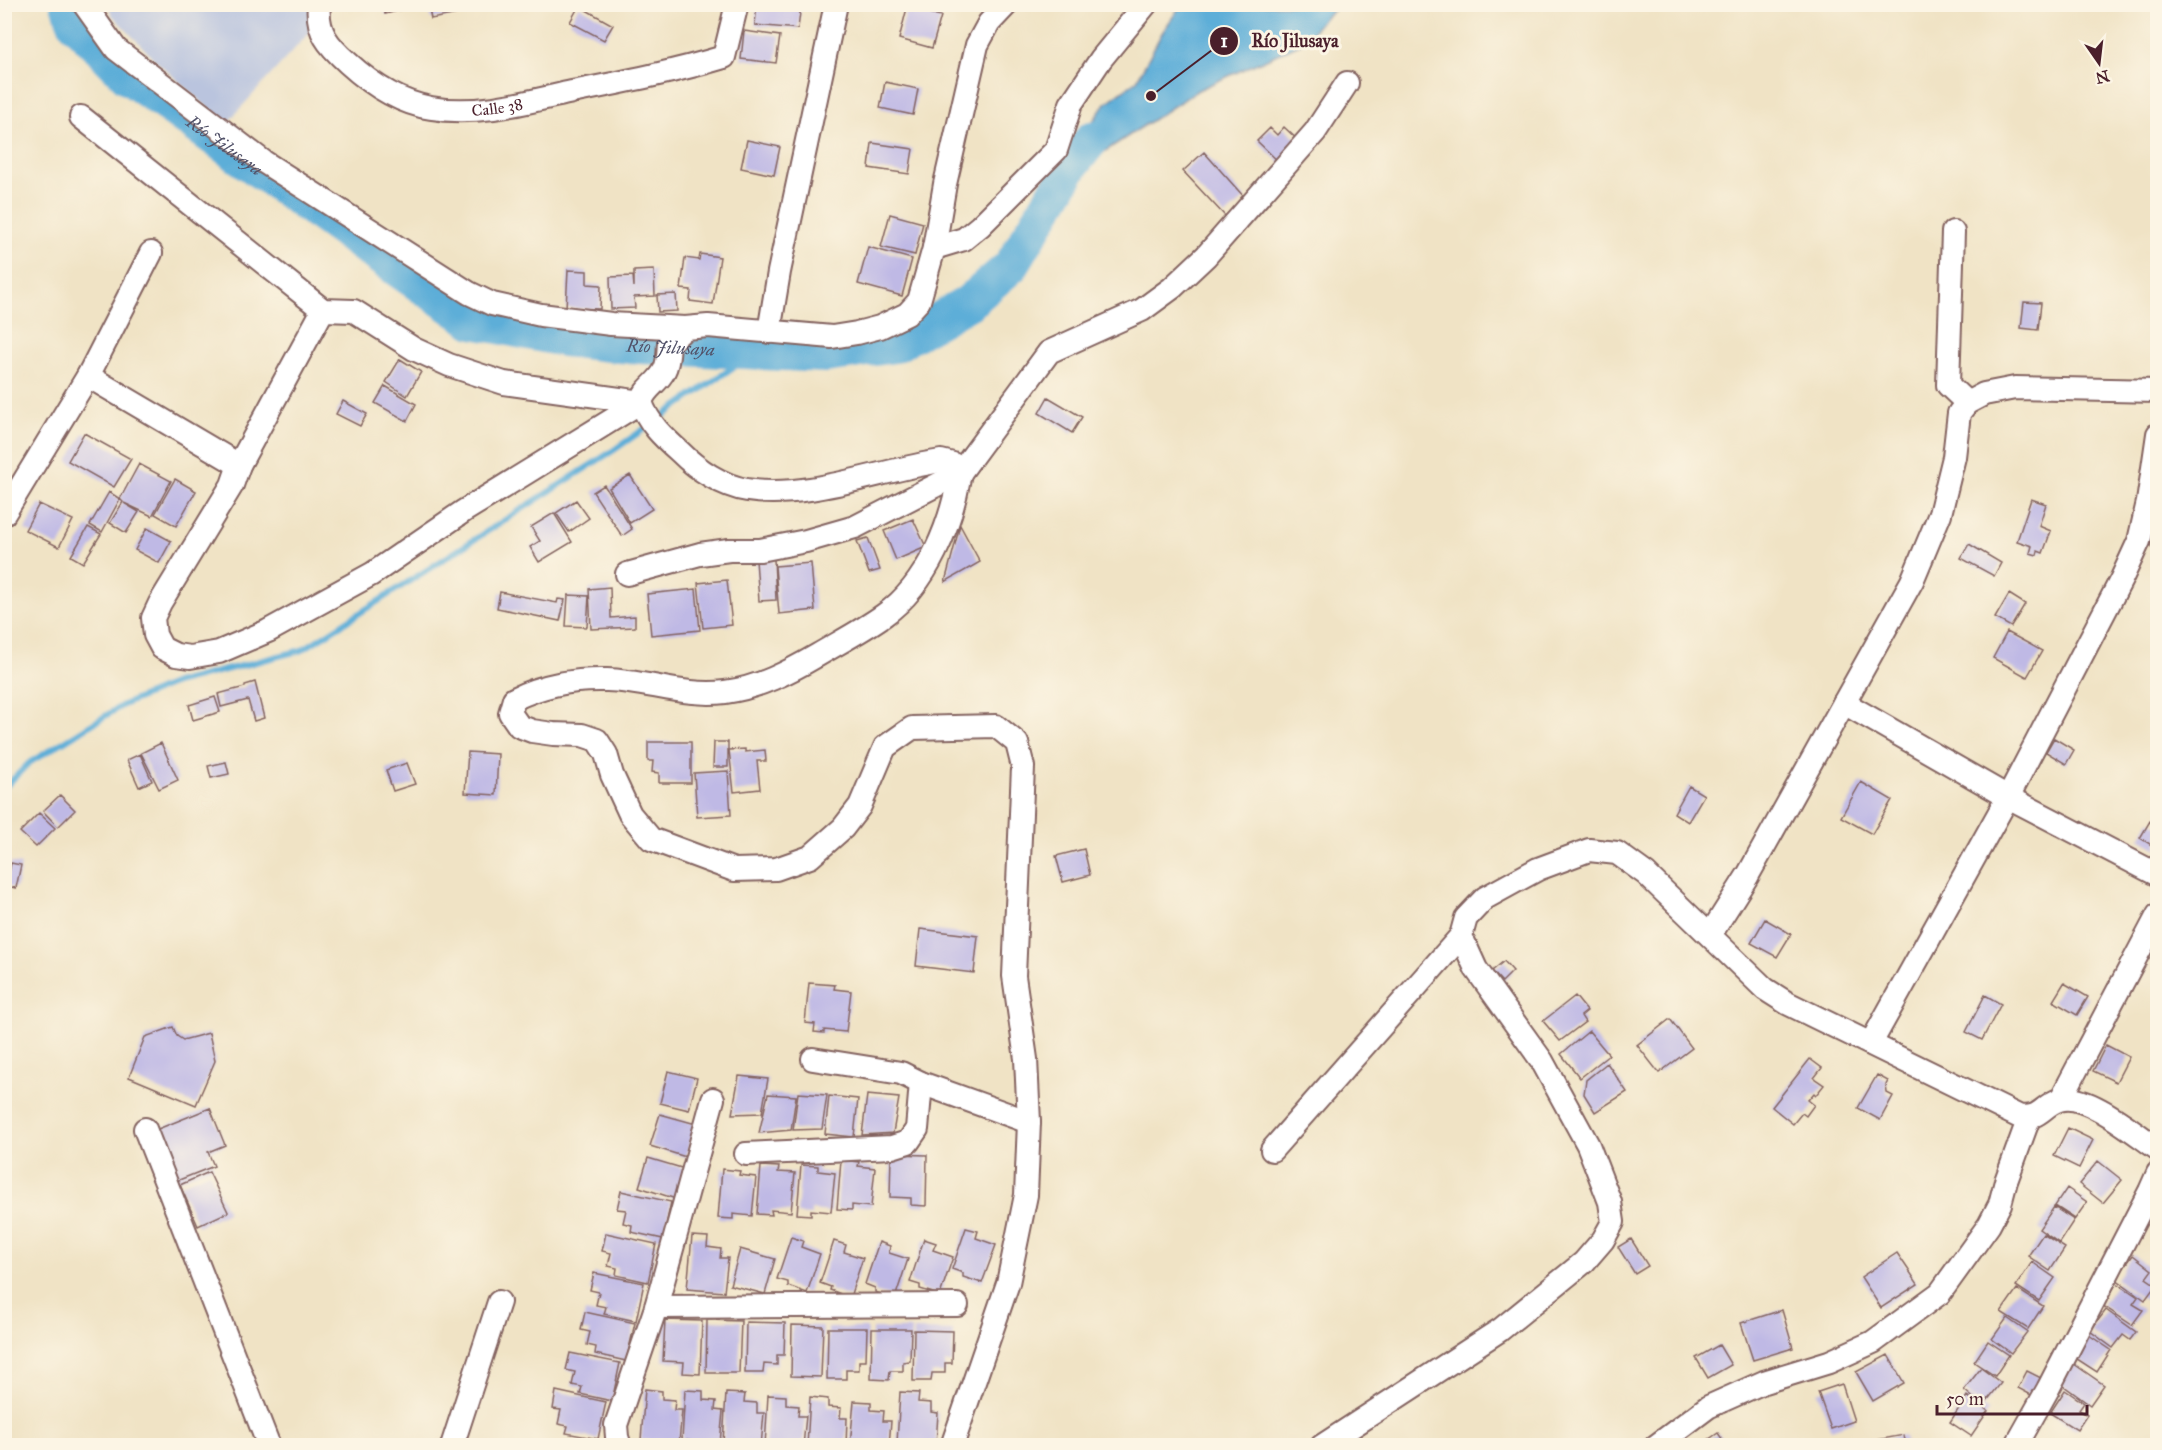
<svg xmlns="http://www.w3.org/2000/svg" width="2162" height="1450" viewBox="0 0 2162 1450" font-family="'IM FELL Great Primer',serif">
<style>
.industrial{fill:#bac4de}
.water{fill:#5daed8;stroke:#546682;stroke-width:1.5}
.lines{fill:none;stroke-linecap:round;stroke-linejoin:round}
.stream{stroke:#5daed8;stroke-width:6}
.river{stroke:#5daed8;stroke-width:36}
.building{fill:#bfb9e5}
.minor-casing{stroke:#846461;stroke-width:26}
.minor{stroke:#fff;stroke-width:22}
.labels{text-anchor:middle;stroke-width:6;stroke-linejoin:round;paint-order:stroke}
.street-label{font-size:16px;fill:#4a1f2b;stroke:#fcf5e5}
.water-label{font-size:18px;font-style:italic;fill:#515168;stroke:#fcf5e5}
.leader{fill:none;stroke:#4a1f2b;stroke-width:2}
.callout-dot{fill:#4a1f2b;stroke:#fcf5e5;stroke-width:2}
.mark-label{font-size:18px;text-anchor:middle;font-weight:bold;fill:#fff}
.callout-label{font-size:18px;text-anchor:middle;font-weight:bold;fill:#4a1f2b;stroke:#fcf5e5;stroke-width:6;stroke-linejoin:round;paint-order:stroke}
</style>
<rect width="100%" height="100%" fill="#fcf5e5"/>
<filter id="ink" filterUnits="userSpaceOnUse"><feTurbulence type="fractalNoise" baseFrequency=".0167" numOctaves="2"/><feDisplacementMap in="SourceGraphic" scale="12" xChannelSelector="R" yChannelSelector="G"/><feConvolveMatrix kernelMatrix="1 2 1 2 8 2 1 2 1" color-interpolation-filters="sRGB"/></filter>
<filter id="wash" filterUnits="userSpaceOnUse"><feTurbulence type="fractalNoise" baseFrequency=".008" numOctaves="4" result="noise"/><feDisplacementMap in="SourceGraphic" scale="24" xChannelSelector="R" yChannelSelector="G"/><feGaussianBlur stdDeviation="1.35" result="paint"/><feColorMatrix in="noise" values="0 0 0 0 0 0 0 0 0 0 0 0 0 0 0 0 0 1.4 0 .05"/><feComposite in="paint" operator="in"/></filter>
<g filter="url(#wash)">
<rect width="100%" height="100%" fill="#f0e3c5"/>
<path class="industrial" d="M108,5H311L309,33L226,124L156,61L112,15Z"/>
<path class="water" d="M1181,5H1340L1324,18L1304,42L1198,90L1040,194L1106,103L1137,80L1162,33Z"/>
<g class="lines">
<path class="stream" d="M4,788L29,763L123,705L175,683L302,650L611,452L758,350"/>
<path class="river" id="s1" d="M68,4L76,24L126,75L391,265L473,321L564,339L618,345L826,355L895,345L968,303L1011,266L1073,163L1092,139"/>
</g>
<g id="blocks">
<path class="building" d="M383,4H421L422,5L385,14Z
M428,4H463L464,13L431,19Z
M757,4H801L798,29L755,25Z
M579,6L613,25L604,40L570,22Z
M907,8L941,16L932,48L899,39Z
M744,31L780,36L776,63L741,59Z
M885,82L918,89L913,115L880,108Z
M1284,127L1302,144L1282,165L1257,141L1270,128L1277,135Z
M747,140L780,147L774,175L741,168Z
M872,143L913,149L909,174L869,168Z
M1204,152L1245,198L1225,216L1183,171Z
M890,214L923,223L915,255L881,247Z
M868,247L912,259L902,296L858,284Z
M700,254L720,257L713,304L690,301L691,290L681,289L685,258L699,260Z
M568,270L587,271V284L601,285L600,309L566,308Z
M654,270L655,296L634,297L635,308L611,309L610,277L633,276L634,287V271Z
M676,294L677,311L658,312L657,295Z
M2024,302L2041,303L2038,330L2021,328Z
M400,359L421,372L407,396L386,382Z
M385,386L416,404L407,421L375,403Z
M1048,397L1082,417L1072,433L1039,413Z
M343,401L367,414L360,426L336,414Z
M84,433L131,459L114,487L68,461Z
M139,464L171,481L152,516L124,503L139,512L126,533L110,523L123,502L120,499Z
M630,475L652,509L630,523L609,488Z
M175,479L196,491L176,526L155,514Z
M604,485L632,529L622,536L593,492Z
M109,492L120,499L102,532L90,525Z
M2031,499L2046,504L2039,526L2051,531L2043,553L2038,551L2037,555L2030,553L2032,546L2017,541Z
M576,500L589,518L569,532L556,513Z
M39,504L73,520L59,547L25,530Z
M554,513L572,542L539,562L530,547L540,541L531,527Z
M913,519L926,547L896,560L884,531Z
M960,525L980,562L945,582Z
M88,527L101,534L83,563L71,556Z
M147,528L171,541L159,563L135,550Z
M868,538L880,570L869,573L857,541Z
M1969,544L2001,563L1994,576L1961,558Z
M774,559L776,600L759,601L756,560Z
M811,563L815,610L779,614L775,566Z
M727,580L732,625L703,628L698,583Z
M610,587L611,618L635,616V627L591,629L589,589Z
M696,589L700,630L651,635L647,594Z
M500,592L557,603L558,599L565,600L560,621L497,608Z
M2009,594L2025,604L2011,627L1995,618Z
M568,595L589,596L587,627L566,626Z
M2007,632L2042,651L2027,677L1993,658Z
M255,682L264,718L254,721L248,700L221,707L218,694L245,687V685Z
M215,697L220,712L193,720L189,705Z
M2054,738L2074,750L2066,764L2046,752Z
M648,742H691V783H659V773L652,772L653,761H648Z
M714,742H728V767H713Z
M161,743L178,780L159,789L141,753Z
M745,749V752L765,750L766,761H757L760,789L734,792L729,750Z
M468,752L498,754L496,795L465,793Z
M140,754L152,781L139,787L127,760Z
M226,762L229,774L211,778L208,766Z
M407,763L415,784L393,791L386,770Z
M728,771L731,815L697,817L694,773Z
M1861,782L1892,800L1872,834L1841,817Z
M1689,786L1704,795L1688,822L1674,813Z
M60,795L75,810L58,827L43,811Z
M39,813L55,828L36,847L20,832Z
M2150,821L2158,826V849L2140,838Z
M1084,849L1090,875L1063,882L1056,856Z
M11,863L21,865L16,888L6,886Z
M1765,919L1791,934L1777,957L1751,943Z
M920,929L978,936L974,973L916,966Z
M1504,961L1513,971L1502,982L1492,971Z
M809,983L835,985L834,989L851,991L846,1032L824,1030V1033L814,1032L815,1024L805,1023Z
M2064,983L2088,997L2077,1015L2053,1001Z
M1985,995L2001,1004L1982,1040L1966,1032Z
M1575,996L1587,1011L1581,1016L1585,1022L1560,1041L1543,1021Z
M1670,1019L1692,1048L1659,1073L1637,1045Z
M173,1027L177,1036L183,1040L209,1033L215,1061L196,1105L129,1077L145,1037Z
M1589,1031L1609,1055L1580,1078L1561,1054Z
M2106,1045L2129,1057L2116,1082L2093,1071Z
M1810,1059L1822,1068L1814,1078L1824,1085L1816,1095L1814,1093L1808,1100L1814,1105L1806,1116L1802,1113L1793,1124L1772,1107Z
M1607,1063L1627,1092L1595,1112L1584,1094L1586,1080Z
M668,1071L697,1078L689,1110L660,1103Z
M1877,1075L1888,1081L1886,1085L1887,1093L1893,1096L1880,1120L1858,1108Z
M739,1076L768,1079L762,1113L732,1114Z
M798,1093L827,1095L822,1129L793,1130Z
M768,1094L796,1096L791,1130L759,1133Z
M867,1095L899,1098L893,1133L862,1135Z
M829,1096L858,1099L854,1137L825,1134Z
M210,1108L225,1145L208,1152L214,1166L169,1184L148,1133Z
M660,1114L696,1124L686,1157L650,1146Z
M2068,1128L2093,1140L2079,1168L2054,1156Z
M891,1154L927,1155L926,1206L911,1205V1198L890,1197Z
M648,1158L685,1169L676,1199L639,1187Z
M841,1160L859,1162L858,1166L875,1168L871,1207L852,1205V1210L837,1209Z
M2098,1161L2122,1180L2103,1203L2079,1184Z
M801,1165L818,1166V1171L835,1173L831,1212L811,1210V1215L797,1214Z
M761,1166L779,1167L778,1172L795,1173L791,1212L771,1210L772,1215L757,1214Z
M722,1169L740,1171L739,1175L756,1177L752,1216L733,1214V1219L718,1218Z
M209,1172L228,1212L198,1226L180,1185Z
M2067,1188L2087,1202L2075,1219L2055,1206Z
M621,1191L671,1202L663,1239L631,1232L632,1225L623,1223L626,1210L617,1209Z
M2054,1207L2074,1220L2059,1243L2039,1229Z
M966,1228L978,1231L976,1238L996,1245L982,1283L963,1277V1273L952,1269Z
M606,1233L656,1244L648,1282L616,1275L617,1268L608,1266L611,1253L602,1251Z
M2043,1234L2065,1248L2050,1271L2028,1256Z
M692,1236L708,1237L707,1247L721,1249L720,1258H728L724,1292L687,1289Z
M791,1237L803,1241L801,1247L820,1254L807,1293L788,1286V1282L777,1279Z
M924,1239L936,1243L933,1250L953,1257L940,1295L920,1289V1285L910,1282Z
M1631,1239L1648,1266L1635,1274L1618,1247Z
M834,1241L846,1245L844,1252L863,1258L850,1297L830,1290L831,1287L820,1283Z
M879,1242L890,1246L889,1253L908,1259L895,1298L875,1292V1288L865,1284Z
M740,1249L775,1259L765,1294L730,1285Z
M1897,1253L1918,1284L1881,1308L1861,1277Z
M2133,1255L2152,1270L2146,1278L2156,1285L2145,1300L2116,1279Z
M2032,1262L2055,1278L2039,1301L2016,1286Z
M594,1273L644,1283L636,1321L604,1314L606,1307L596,1305L599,1292L590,1290Z
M2117,1283L2138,1297L2133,1304L2143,1310L2132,1325L2102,1305Z
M2017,1289L2043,1306L2028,1329L2001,1312Z
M1782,1310L1793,1348L1753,1360L1741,1323Z
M2106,1310L2136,1332L2130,1340L2123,1335L2113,1348L2090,1331Z
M585,1312L635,1323L626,1361L595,1354L596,1347L587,1345L590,1332L581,1330Z
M2007,1318L2027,1332L2011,1353L1992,1339Z
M665,1320L702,1321L700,1374L683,1373L684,1362L663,1361Z
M707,1320L741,1321L739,1373H706Z
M746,1322L785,1323L784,1355H777V1365L764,1364L763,1373H745Z
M792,1325L823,1326L821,1377L791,1376Z
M828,1328H867L866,1361H859V1370H846V1379H827Z
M872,1329H911L910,1361L903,1362V1371H890L889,1380L871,1379Z
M914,1330L953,1331L952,1363H945V1373H932L931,1381H913Z
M2089,1335L2111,1350L2097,1372L2074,1357Z
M1988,1341L2009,1355L1995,1376L1974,1362Z
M1719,1345L1731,1365L1708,1378L1696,1358Z
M570,1353L620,1363L612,1401L580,1394L582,1387L572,1385L575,1372L566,1370Z
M1888,1355L1904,1383L1873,1401L1856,1372Z
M2074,1364L2104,1385L2090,1405L2060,1383Z
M1981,1368L2001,1383L1983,1406L1964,1390Z
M2027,1371L2043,1379L2033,1396L2018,1388Z
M1842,1384L1854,1421L1831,1429L1818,1392Z
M645,1389L662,1391V1399L675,1400L674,1410H682L679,1443L641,1440Z
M685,1390L703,1391V1400L716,1401L715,1410L723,1411L720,1443L682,1440Z
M2065,1390L2084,1403L2079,1410L2087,1415L2077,1430L2050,1413Z
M556,1391L606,1402L598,1439L566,1433L568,1426L558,1424L561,1410L553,1409Z
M900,1392L919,1393L918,1402L931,1403V1412L938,1413L936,1445L897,1443Z
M726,1393L745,1394L744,1402L757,1403V1413H764L761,1446L723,1443Z
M768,1395L786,1396V1405L799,1406L798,1416H806L803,1446H765Z
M1967,1396L1988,1411L1971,1436L1950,1422Z
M810,1397L828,1399V1407L841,1408L840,1418H847L846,1446H807Z
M854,1401L871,1402V1410L884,1411L883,1421H891L889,1446H850Z
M1718,1433L1727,1446H1699Z
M1904,1435L1906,1446H1877L1876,1440Z"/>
</g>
</g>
<g filter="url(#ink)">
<use href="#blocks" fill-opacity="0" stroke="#846461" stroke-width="1.5"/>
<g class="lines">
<defs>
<g id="minor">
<path d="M84,4L116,49L264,162L469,293L492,304L541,315L611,324L685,328L708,326L832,337L857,333L880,327L907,314L919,301L934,248L945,184L977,45L989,23L1007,4"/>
<path id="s2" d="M319,4C316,32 329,46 348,63C371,84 400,103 431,108C478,116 527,102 572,92C623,82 674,72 724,57L737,4"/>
<path d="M81,117L323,310L354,311L414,349L449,365L504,383L641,402"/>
<path d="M1953,232L1948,385L1967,403"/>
<path d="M934,248L964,239L980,226L1056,150L1071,104L1101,59L1146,4"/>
<path d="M323,310L239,465L232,485L160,603L153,618L155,635L162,648L176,655L190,657L219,652L268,631L372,574L464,511L641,402C644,389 658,383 664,371C669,362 668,352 669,343L685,328"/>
<path d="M769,332L779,272L836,4"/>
<path d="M88,376L239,465"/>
<path d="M641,402C648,423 663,437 680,452C697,469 722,486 747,490C807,500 880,470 941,461L953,464L960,473C951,525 928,584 884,615C863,630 840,642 818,655C789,672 758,688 725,692C685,697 647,681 607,680C576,679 542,685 514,699L510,713L519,726L532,731L553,734L582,735L597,740L606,754L612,775L630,814L651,839L734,870L776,869L810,857L843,828L860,806L885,747L912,728L996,726L1017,743L1023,767L1014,976L1026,1059L1029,1122L1026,1195L1008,1283L952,1446"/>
<path d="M4,514L88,376L151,253"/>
<path d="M627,574L700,554L729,550H760L806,541L855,527L960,473L1049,352L1142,310L1172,288L1206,256L1315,132L1347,83"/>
<path d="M1844,703L2008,797L2158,875"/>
<path d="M1710,935L1748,875L1912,581L1940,514L1954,457L1959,413L1967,403L1984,394L2015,388L2158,391"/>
<path d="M1871,1043L2008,797L2121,580L2139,541L2148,502L2158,434"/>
<path d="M813,1059L901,1073L921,1083L1029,1122"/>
<path d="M2061,1099L2158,915"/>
<path d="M145,1129L269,1446"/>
<path d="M1272,1150L1461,936"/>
<path d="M746,1154L892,1147L908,1142L917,1129L921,1083"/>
<path d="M656,1307L957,1305"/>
<path d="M452,1446L499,1302"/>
<path d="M620,1446L617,1437L616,1425L656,1307L713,1099"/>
<path d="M1322,1446L1500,1330L1584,1262L1603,1240L1613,1222L1610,1202L1588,1145L1542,1061L1476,969L1461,936L1466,918L1485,898L1538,869L1589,850L1617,853L1646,874L1765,989L1787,1003L2018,1116C2041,1120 2041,1106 2059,1100C2085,1091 2137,1135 2158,1149"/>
<path d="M1656,1446L1708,1407L1764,1382L1829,1362L1873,1342L1940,1293L1989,1225L2000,1204L2006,1181L2029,1118"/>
<path d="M2016,1446L2048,1389L2150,1191L2158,1173"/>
</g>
</defs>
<use href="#minor" class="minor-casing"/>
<use href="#minor" class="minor"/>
</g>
</g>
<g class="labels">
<g class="street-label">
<text dy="6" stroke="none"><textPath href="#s2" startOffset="231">Calle 38</textPath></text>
</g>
<g class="water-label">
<text dy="6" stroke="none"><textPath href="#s1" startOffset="214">Río Jilusaya</textPath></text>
<text dy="6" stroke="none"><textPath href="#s1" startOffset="718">Río Jilusaya</textPath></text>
</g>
</g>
<path class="leader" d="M1151 96L1224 41"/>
<g class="callout-dot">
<circle cx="1151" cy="96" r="6"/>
<circle cx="1224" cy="41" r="15"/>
</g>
<g class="mark-label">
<text x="1224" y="47">1</text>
</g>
<g class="callout-label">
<text x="1295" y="47">Río Jilusaya</text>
</g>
<rect width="2162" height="1450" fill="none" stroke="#fcf5e5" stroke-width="24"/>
<g transform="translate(2099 63) rotate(166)" stroke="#fcf5e5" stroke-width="4.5" paint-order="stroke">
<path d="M0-4.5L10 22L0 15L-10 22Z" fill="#4a1f2b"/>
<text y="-9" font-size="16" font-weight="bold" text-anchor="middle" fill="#4a1f2b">N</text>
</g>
<path d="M1937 1405v9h150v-9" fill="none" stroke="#4a1f2b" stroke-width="3"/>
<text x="1946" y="1405" font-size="18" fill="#4a1f2b" stroke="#fcf5e5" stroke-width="4.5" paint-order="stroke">50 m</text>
</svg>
